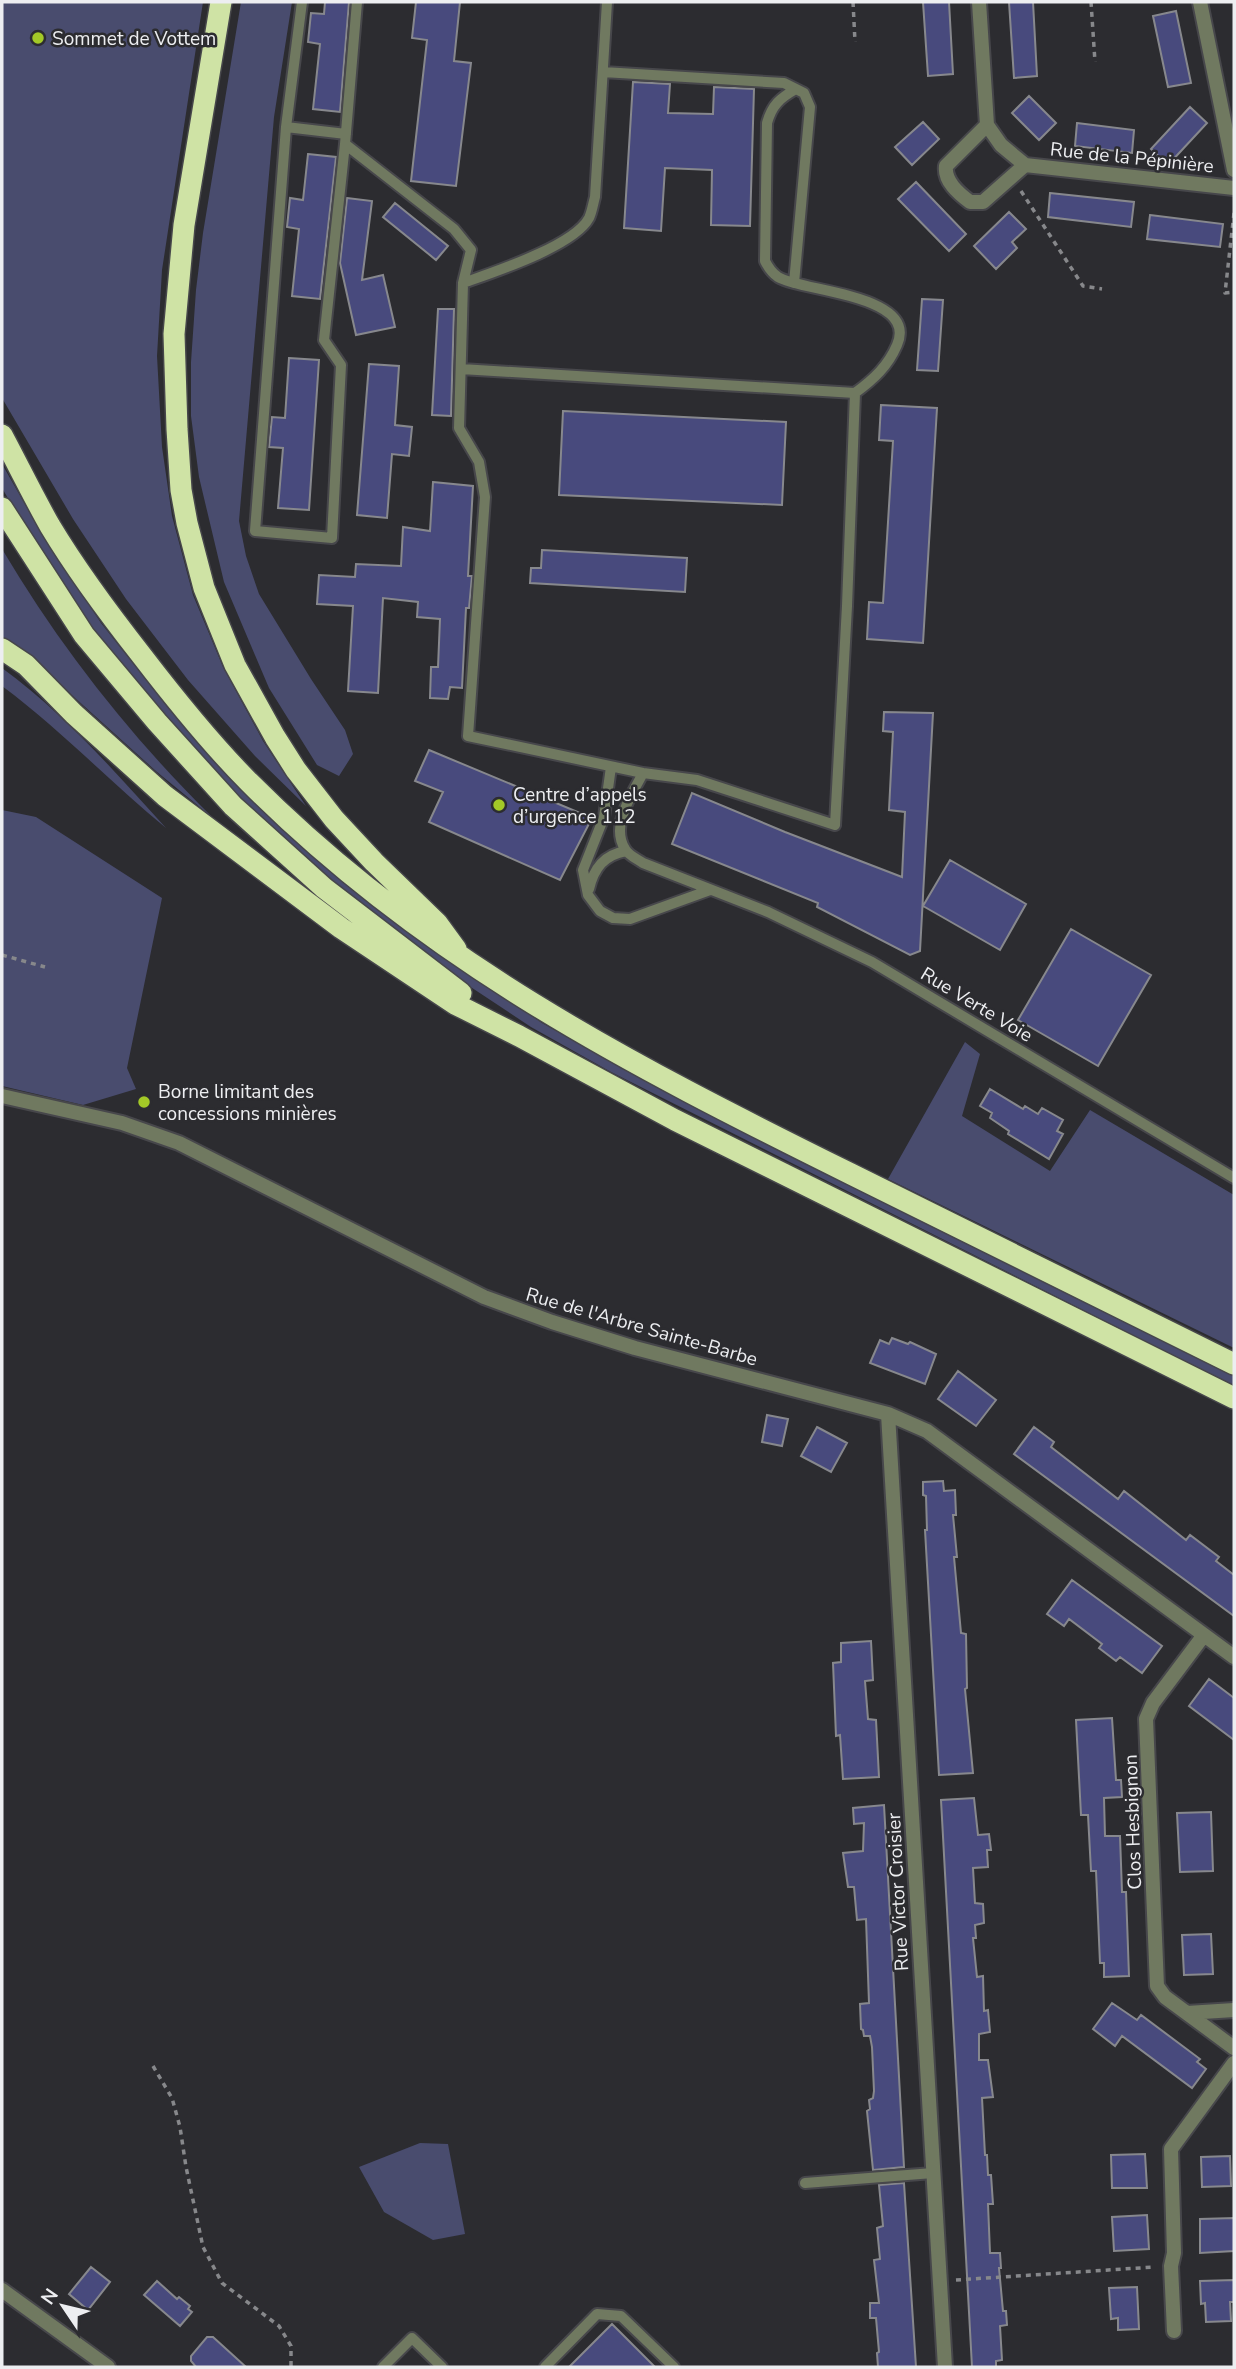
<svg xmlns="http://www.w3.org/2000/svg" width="1236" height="2369" viewBox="0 0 1236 2369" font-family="'Nunito Sans',sans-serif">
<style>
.green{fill:#494c6e}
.building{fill:#484a7d;stroke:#87888d;stroke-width:2}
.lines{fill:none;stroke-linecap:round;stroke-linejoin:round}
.lane-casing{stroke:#47474b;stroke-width:14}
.street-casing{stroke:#47474b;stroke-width:18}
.highway-casing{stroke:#47474b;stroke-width:24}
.path{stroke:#87888b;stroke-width:3.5;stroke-dasharray:5 5;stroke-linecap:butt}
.lane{stroke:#707960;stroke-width:10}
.street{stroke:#707960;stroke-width:14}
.highway{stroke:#cfe3a5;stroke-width:21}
.poi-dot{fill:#a3c927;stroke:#2c2c30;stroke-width:2.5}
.labels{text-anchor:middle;stroke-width:5;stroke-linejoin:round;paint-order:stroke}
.poi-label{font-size:19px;fill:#edeef1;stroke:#2c2c30;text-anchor:start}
.street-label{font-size:19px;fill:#edeef1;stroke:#2c2c30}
</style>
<rect width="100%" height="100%" fill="#2c2c30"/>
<path class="green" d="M2,2H203L162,270L157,356L162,447L172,516L193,595L223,667L263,741L306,806L255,756L188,680L126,599L73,519L2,398Z
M241,2H292L274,117L239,521L246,556L259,594L311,679L345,730L353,754L339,776L317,765L269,688L224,582L199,477L191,416V362L196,290L203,233Z
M2,464L42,534L101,623L170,710L244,793L309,853L379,911L542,1023L696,1108L1234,1376V1386L611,1072L531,1027L454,976L374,919L238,799L163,718L93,630L34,543L2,488Z
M2,549C60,647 131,737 212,817L157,772L43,669L2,637Z
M2,668C64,713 115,772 166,828C110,782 60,729 2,686Z
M2,810L36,817L162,898L127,1068L136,1089L83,1105L2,1086Z
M965,1042L980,1054L962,1116L1050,1171L1090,1110L1234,1195V1348L888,1179Z
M420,2143L448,2144L465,2234L433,2240L384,2212L359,2167Z"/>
<path class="building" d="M325,2H349L340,112L313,109L320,44L308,42L311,13L324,14Z
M416,2H460L454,61L471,63L456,186L411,181L427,40L412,38Z
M923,2H949L953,74L928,76Z
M1009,2H1033L1037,76L1014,78Z
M1176,11L1191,83L1168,87L1153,16Z
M633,82L670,84L668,113L713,114L714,87L754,89L750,226L711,225L712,170L665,168L661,231L624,228Z
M1029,96L1056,123L1039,140L1012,113Z
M1190,107L1207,123L1168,165L1151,149Z
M923,122L939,139L912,165L895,147Z
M1077,123L1134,130L1132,153L1075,146Z
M308,154L336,157L320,299L292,296L299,229L287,227L290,198L303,200Z
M916,182L966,234L949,251L898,199Z
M1050,193L1134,202L1131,227L1048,217Z
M347,198L372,201L362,280L383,275L395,327L356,335L340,263Z
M395,203L448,246L436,260L383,217Z
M1009,212L1026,229L1012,242L1017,248L996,269L974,246Z
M1150,215L1223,224L1220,247L1147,239Z
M922,299L943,300L938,371L917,370Z
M438,309H454L451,416L432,415Z
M289,358L319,360L309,510L278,508L283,448L269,447L272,417L285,418Z
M369,364L399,366L395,425L412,427L409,456L392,454L387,518L357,515Z
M881,405L937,408L923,643L867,639L869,602L883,603L893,441L879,440Z
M563,411L786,422L782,505L559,495Z
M433,482L473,486L468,576H472L469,608H466L462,688L450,687L448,699L430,698L431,667H438L440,619L417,617L418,602L383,598L378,693L348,691L353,606L317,604L319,575L355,577L356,564L401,566L403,527L430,531Z
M542,550L687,558L685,592L530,583L531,568H541Z
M884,712L933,713L920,951L910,955L817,907L818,903L672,844L692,793L785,832L902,877L905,812L889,810L893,732L883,731Z
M429,750L592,818L560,880L429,822L443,792L415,781Z
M950,860L1026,904L1000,950L923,906Z
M1071,929L1151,975L1098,1066L1018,1020Z
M990,1089L1023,1109L1025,1106L1038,1114L1042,1108L1063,1120L1057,1131L1063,1134L1049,1159L1008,1134L1009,1131L990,1118L992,1113L980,1106Z
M892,1338L908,1344L910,1342L936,1354L925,1384L870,1363L880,1340L889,1344Z
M958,1371L996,1400L976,1426L938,1399Z
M767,1415L788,1419L782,1446L762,1442Z
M817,1427L847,1443L831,1472L801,1456Z
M1034,1427L1054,1442L1051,1447L1118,1499L1124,1491L1186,1540L1190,1535L1219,1557L1216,1561L1234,1575V1616L1014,1454Z
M943,1481L944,1491L955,1490L956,1515H953L957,1557H954L961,1633L966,1634L967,1688L965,1689L973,1773L939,1775L925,1530H927L926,1496L923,1495V1482Z
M1072,1580L1162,1646L1142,1673L1120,1657L1116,1661L1099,1648L1102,1644L1069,1619L1064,1626L1047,1614Z
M871,1641L873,1680L865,1681L868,1719L876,1720L879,1777L843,1779L840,1735L836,1736L833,1663L841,1662V1643Z
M1209,1679L1234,1698V1740L1189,1706Z
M1112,1718L1116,1780H1121L1122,1797L1104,1798L1105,1836H1120L1122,1892H1126L1129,1976L1104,1977V1963H1100L1096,1871H1091L1088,1815H1081L1076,1720Z
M974,1798L978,1835L989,1834L991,1850H987L988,1867L973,1868L975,1903L983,1904L984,1923L975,1925L976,1938H973L977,1977L983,1976L984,2011L988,2010L990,2032L979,2034V2060H988L993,2097L982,2098L985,2155H987L988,2175H991L993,2204H988L990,2253H1000L1001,2268H999L1003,2311H1006L1007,2325L1000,2326L1002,2360L996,2361V2367H972L941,1800Z
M884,1805L904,2167L873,2170L867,2111L870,2109L869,2100L873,2098L874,2091L872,2047L870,2036H864L863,2030L861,2029L860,2004L869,2003L866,1919L857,1920L854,1887H848L843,1853L863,1851L864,1823L854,1824L853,1808Z
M1211,1812L1213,1871L1180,1872L1177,1813Z
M1211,1934L1213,1974L1184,1975L1182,1935Z
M1112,2003L1137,2020L1141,2015L1200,2059L1197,2062L1206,2069L1192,2088L1122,2036L1115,2046L1093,2029Z
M1145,2154L1147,2188H1112L1111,2155Z
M1230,2156L1231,2186L1202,2187L1201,2157Z
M904,2183L916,2367H878L877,2353L879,2352L876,2318H870V2303H879L874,2260L880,2259L877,2228L883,2226L879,2185Z
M1147,2215L1149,2249L1114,2251L1112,2217Z
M1234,2218V2251L1200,2253V2219Z
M91,2267L110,2282L88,2310L69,2294Z
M1234,2280V2302H1230L1231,2321L1206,2322L1205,2303L1201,2304L1200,2281Z
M157,2281L177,2299L179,2297L190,2306L188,2309L192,2312L180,2326L144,2295Z
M1137,2287L1139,2329L1118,2330V2318L1111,2319L1109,2288Z
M612,2324L655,2367H569Z
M207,2337H213L246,2367H196L191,2361V2356Z"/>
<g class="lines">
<defs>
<path id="lane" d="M302,2L286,127L346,134
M357,2L345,144L454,229L471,250L463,283L459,428L479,462L485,497L468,736L643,773L697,780L835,825L847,606L855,393L461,369
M603,72L784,83L796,89
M286,127L255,531L332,538L341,365L324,340L345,144
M463,283C494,272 574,246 589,218C592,212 593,204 595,197L607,2
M794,283L810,107L804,93L796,89C780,98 772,105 767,123L765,261C768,267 772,273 778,277C802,292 919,294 897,345C888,366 874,379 855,393
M611,767L604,817L583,870L588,895L600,911L613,918L630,919L710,890
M643,773C632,795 610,825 625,849C628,855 637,859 643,863L768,912L872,962L1234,1178
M589,889C594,868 604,855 626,851
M805,2183L933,2173
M383,2367L412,2338L442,2367
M545,2367L597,2314L621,2316L674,2367"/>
<path id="street" d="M979,2L987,125L1001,145L1025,165L1234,188
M1200,2L1234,170
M987,125L946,166C944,181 958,193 970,202H983L1025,165
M2,1096L122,1123L179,1143L484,1297L552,1322L635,1348L888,1414L927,1431L1234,1657
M888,1414L945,2367
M1204,1635L1153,1703L1146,1719L1157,1986L1165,1997L1234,2048
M1187,2013L1234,2010
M2,2290L108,2367
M1174,2331L1171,2266L1174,2253L1171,2149L1234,2063"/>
<path id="highway" d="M221,2L184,225L174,334L177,429L181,490L187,523L204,588L235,665L275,737L296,770L334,819L374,862L437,923L456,949
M2,435C18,465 33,496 50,526C77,571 109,614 142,656C175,699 210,743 249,782C426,960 629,1064 851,1174C978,1238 1106,1301 1234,1364
M2,508L84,635L157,722L233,806L324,888L461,993
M2,649L26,665L74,714L165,796L341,928L455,1004L519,1036L675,1120L1234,1398"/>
</defs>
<use href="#lane" class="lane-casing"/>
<use href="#street" class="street-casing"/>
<use href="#highway" class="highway-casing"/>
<path class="path" d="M853,2L855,42
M1091,2L1095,62
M1021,191L1083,286L1102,289
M1234,213L1225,293L1234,292
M2,955L45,967
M153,2066L172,2098L180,2127L186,2167L203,2247L222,2283L279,2326L291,2346V2367
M956,2280L1154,2267"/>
<use href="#lane" class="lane"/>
<use href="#street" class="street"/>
<use href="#highway" class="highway"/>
</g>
<g class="poi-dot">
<circle cx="38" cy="38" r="7"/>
<circle cx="499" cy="805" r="7"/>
<circle cx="144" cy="1102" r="7"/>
</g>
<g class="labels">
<g class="poi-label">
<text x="52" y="45">Sommet de Vottem</text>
<text x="513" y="801">Centre d’appels<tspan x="513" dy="22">d’urgence 112</tspan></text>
<text x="158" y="1098">Borne limitant des<tspan x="158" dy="22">concessions minières</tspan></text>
</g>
<g class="street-label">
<text transform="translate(1132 157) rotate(6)" y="7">Rue de la Pépinière</text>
<text transform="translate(977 1004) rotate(31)" y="7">Rue Verte Voie</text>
<text transform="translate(642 1326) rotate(16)" y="7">Rue de l'Arbre Sainte-Barbe</text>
<text transform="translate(1132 1822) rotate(-92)" y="7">Clos Hesbignon</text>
<text transform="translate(897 1892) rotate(-93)" y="7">Rue Victor Croisier</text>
</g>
</g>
<rect width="1236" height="2369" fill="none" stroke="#edeef1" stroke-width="7"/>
<g transform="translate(63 2306) rotate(305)" stroke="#2c2c30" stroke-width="5" paint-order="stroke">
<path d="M0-5L12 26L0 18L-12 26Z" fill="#edeef1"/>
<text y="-10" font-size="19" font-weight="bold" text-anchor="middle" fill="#edeef1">N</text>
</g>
</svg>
